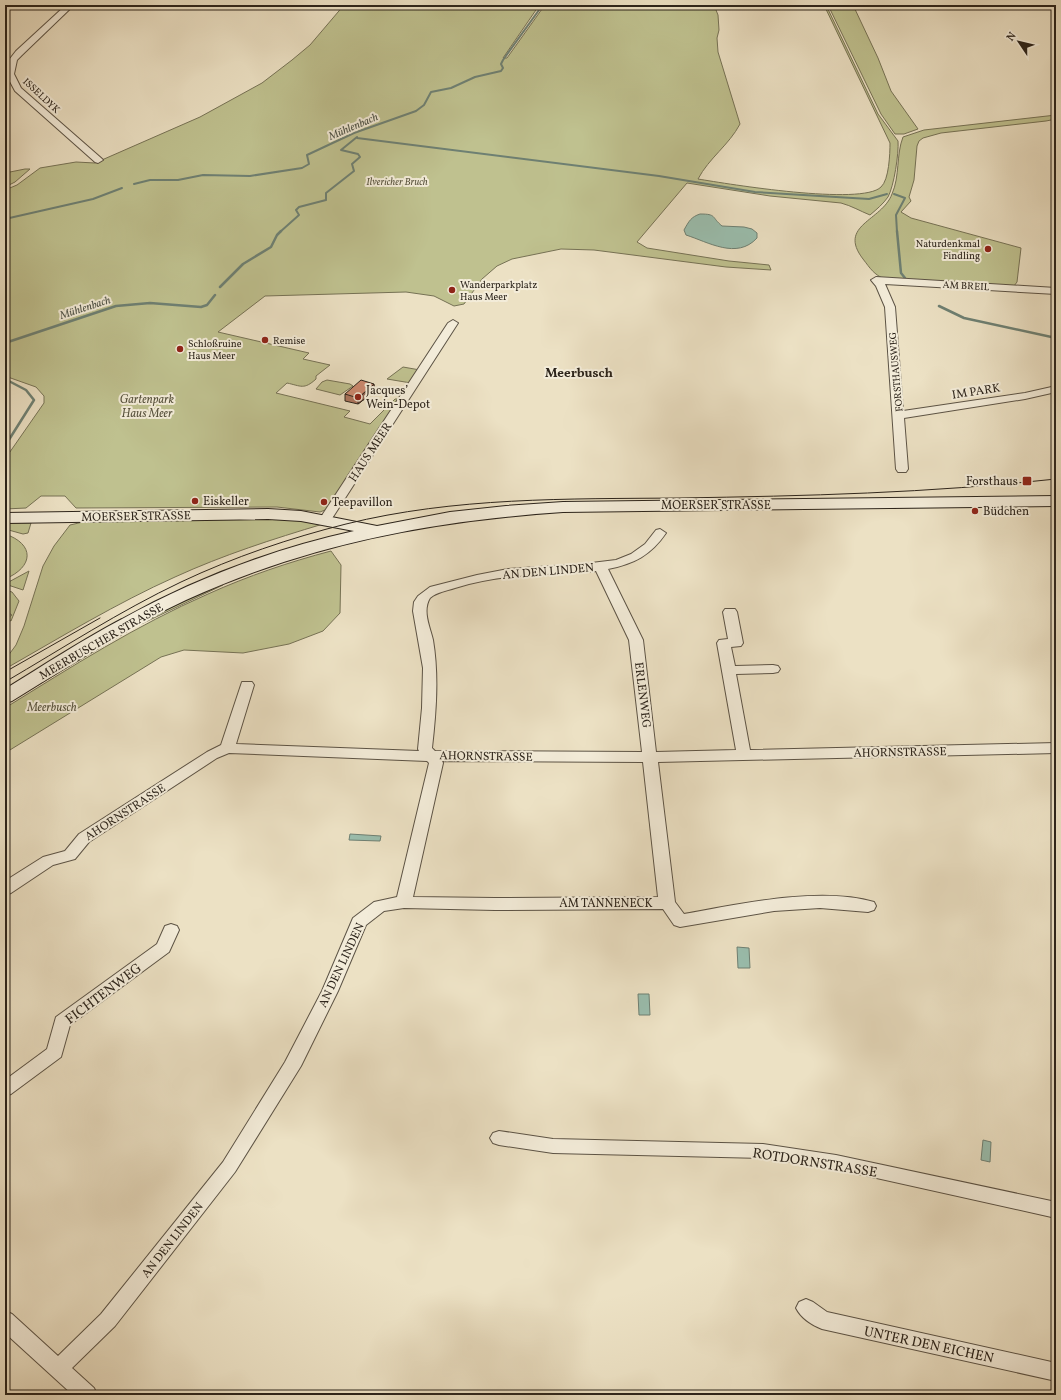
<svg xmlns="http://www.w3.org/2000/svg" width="1061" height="1400" viewBox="0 0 1061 1400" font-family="Vollkorn,serif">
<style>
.green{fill:#bfc18f;stroke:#767255}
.water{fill:#9abeae;stroke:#6e8073}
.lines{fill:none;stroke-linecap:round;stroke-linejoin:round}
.stream-far1{stroke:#6e8073;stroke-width:2}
.stream{stroke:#6e8073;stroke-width:2.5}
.street-casing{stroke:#5c5345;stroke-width:2}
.secondary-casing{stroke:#2c241b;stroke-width:2}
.street{fill:#f3ecd9;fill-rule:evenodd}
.secondary{fill:#f3ecd9;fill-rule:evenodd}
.tram{stroke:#2c241b;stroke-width:1}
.wall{fill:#af765f;stroke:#2c241b}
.shaded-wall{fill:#8f604e;stroke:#2c241b}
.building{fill:#cc896f;stroke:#2c241b}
.poi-dot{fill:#8f2418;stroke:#f3ecd9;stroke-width:1.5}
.labels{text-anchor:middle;stroke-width:4;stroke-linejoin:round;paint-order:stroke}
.far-street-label{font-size:10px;fill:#2c241b;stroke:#f3ecd9}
.far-park-label{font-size:10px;font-style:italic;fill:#58533e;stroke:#f3ecd9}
.far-poi-label{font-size:10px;fill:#2c241b;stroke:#f3ecd9;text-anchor:start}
.far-water-label{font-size:11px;font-style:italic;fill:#4d5247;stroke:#f3ecd9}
.poi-label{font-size:12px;fill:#2c241b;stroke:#f3ecd9;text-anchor:start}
.street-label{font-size:12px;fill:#2c241b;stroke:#f3ecd9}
.park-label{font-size:12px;font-style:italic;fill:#58533e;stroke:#f3ecd9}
.far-district-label{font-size:13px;font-weight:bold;fill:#2c241b;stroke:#f3ecd9}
.near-street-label{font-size:14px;fill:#2c241b;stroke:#f3ecd9}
</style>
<rect width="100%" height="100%" fill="#ece1c4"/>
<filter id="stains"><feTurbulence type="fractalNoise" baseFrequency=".005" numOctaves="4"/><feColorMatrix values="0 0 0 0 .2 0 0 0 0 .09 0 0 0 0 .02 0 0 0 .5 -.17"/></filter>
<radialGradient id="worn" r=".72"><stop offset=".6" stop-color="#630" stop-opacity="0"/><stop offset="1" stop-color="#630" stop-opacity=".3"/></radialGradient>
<path class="green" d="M344,5H537L538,7L503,58H507L542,9L541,5H714L718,15L719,30L717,38L718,52L740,124C729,145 709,158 698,179C728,184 862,206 881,187C889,180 890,154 890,143L824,5H826L878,114L898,141C899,153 894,186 888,197C883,204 877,209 870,215C860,211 852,206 841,203L770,196L687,183L637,242L647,248L729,261L769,265L771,270L726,267L594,250L561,249L512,259L497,266L482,279L464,304L454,306L434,296L406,292L265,296L218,332L309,353L303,359L330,365L316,376V379C304,390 301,386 287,383L276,393L350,411L344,417L370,424L395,399H403L330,508L320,512L277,507L76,508L65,496H41L26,508L5,509V459L44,403V396L36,387L5,376V190L17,185L40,168L76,162L95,163L200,117L262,83L292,60L310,45Z
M828,5H853L878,58L891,91L918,129L904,134H895L881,114Z
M1056,115V119L1046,121L941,133L923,138L919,141L917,146L914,180L909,197L911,201L901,212L911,218L1021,248L1017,282L1014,286L885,279C874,275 870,268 863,259C837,225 882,221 892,194C900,176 896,155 903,137L924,130Z
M25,169H30L15,182L5,187V173Z
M403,367L420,370L411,383L387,379Z
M327,380L350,384L353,386L340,395L316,389L322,382Z
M234,517L289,519L323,524C273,539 223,555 175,577C117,603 61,637 5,669V660L16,645L24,626L43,566L54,546L70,525L83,522Z
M5,523H31L28,533L23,534L5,529Z
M5,534C35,544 34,567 5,579Z
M331,551L341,565L340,613L323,631L289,644L243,653L184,650L161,657L5,753V708C71,667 137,625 208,594C248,576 289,562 331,551Z
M29,571L23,590L5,584Z
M221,583L223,585L135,627L5,705V702C75,659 146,618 221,583Z
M5,590L12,592L19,601L11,621L6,619L12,615L5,611Z"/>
<path class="water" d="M700,214C717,214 711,217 722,226L744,227L752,229L757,233V238C737,260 708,242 686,235L684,230C689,221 691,217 700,214Z
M350,834L381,836L380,841L349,840Z
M737,947L749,948L750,968H738Z
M638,994H649L650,1015H639Z
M983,1140L991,1142L990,1162L981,1160Z"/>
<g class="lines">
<path class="stream-far1" d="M357,138L659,176L755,192L869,199L887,194
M134,184L150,180H178L203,175L250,176L302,168L309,164L307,155L354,133L416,111L424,105L431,92L451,88L475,77L501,71L503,68L501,64L503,60L539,10V5
M894,194L905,198L896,215L897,232
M5,219L93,199L122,188
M280,232L299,215L296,210L299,207L326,200V193L354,171L352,164L360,157L358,154L341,150L357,137"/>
<path class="stream" d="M897,231L901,273L905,278
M220,287L243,264L271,247L277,235L281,231
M939,306L964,318L1056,338
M5,343L116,306L150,303L201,307L207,305L215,295
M5,379L26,390L34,400L5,446"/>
<defs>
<path id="street" d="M66,5H74L22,55L17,60L14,74L21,88L101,158L103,160L98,163L95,162L15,91L6,74L9,60L16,51Z
M876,277L1056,288V294L885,284L895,307L903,411L1025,393L1056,386V392L1025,399L904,418L908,469L906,472H898L896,469L885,307L876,286L871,280Z
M453,320L458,323L331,520L329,523H321L319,520L448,323Z
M660,529L666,533C651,555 634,564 608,569L643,640L656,752L736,750L717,643L719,640L728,639L723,612L725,609H735L737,612L743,643L741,646L731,647L735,666L773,665L778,666L780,669L778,672L773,673L736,674L750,750L1056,743V753L658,762L675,902L684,914C738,904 821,886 874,902L876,906L874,910L868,912L820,908L774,911L680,927L674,925L663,909L495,910L404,908L384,911L366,925L338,991L301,1066L235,1172L115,1326L72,1368L94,1388L97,1395H73L5,1333V1311L12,1314L58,1356L101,1314L223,1162L285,1062L322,991L353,918L374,902L397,897L429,763L427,761L229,753L217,758L89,842L75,859L53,865L11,893L5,895V881L43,857L65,851L79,834L207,752L221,745L242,682H252L254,685L236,744L419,751L418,749L422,708L423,668L413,611L414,602L418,596L430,587L477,575L508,569L583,564L616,560L631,554L645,544L656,530ZM596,571L629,640L642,752L435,751L432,748C436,713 439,676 433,640C430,627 422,611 430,598C437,592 446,591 455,588C503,573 547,575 596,571ZM442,761L643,762L658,897L495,898L413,897L443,763Z
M171,924L177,926L179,930L169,952L70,1025L61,1057L11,1094L5,1096V1080L47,1049L56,1017L157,944L165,926Z
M499,1131L553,1139L763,1144L836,1155L1056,1202V1218L836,1169L763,1158L553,1153L499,1145L493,1143L490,1138L493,1133Z
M806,1299L813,1302L827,1312L1056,1363V1381L822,1329C812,1325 801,1318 796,1308L799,1302Z"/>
<path id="secondary" d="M1056,496V506L563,512C430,521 309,544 186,600C125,628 69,666 12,701L5,703V689C44,665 82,640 122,619C194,579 273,549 354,531L301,521L268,519L5,523V513L268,509L301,511L377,526L450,512L506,506L563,502Z"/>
</defs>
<use href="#street" class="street-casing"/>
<use href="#secondary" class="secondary-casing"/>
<use href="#street" class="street"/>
<use href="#secondary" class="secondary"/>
<path class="tram" d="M5,672L100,618
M5,682C63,648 120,611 181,582C234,557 290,538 346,524C455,497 567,499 679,498C805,496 930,493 1056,479"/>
</g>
<path class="wall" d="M375,391L358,404L345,401V394Z"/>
<path class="shaded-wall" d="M374,384L375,391L358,404V398Z"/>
<path class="building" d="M361,380L374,384L358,398L345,394Z"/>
<g class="poi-dot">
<circle cx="988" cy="249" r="4"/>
<circle cx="452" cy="290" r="4"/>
<circle cx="265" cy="340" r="4"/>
<circle cx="180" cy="349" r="4"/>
<circle cx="358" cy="397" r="4"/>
<rect x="1022" y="476" width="10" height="10" rx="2"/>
<circle cx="195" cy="501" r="4"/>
<circle cx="324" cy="502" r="4"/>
<circle cx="975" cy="511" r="4"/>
</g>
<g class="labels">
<g class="far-street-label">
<text transform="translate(42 95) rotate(43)" y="4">ISSELDYK</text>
<text transform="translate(966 285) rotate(3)" y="4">AM BREIL</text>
<text transform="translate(895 372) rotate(-95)" y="4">FORSTHAUSWEG</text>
</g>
<g class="far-park-label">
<text x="397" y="185">Ilvericher Bruch</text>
</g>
<g class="far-poi-label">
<text x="980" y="247" text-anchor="end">Naturdenkmal<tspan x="980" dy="12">Findling</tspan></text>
<text x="460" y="288">Wanderparkplatz<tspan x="460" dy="12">Haus Meer</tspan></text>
<text x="273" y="344">Remise</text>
<text x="188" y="347">Schloßruine<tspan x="188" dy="12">Haus Meer</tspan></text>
</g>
<g class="far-water-label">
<text transform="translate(353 126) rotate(-23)" y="4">Mühlenbach</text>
<text transform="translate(85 307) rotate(-18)" y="4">Mühlenbach</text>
</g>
<g class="poi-label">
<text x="366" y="394">Jacques’<tspan x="366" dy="14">Wein-Depot</tspan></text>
<text x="1018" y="485" text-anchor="end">Forsthaus</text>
<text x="203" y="505">Eiskeller</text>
<text x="332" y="506">Teepavillon</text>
<text x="983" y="515">Büdchen</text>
</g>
<g class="street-label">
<text transform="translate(976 391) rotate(-9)" y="4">IM PARK</text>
<text transform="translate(370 452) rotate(-57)" y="4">HAUS MEER</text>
<text x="716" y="509">MOERSER STRASSE</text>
<text transform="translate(136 516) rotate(-1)" y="4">MOERSER STRASSE</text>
<text transform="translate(548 571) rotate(-5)" y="4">AN DEN LINDEN</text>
<text transform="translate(101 641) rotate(-30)" y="4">MEERBUSCHER STRASSE</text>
<text transform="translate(643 695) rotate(83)" y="4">ERLENWEG</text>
<text transform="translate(900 752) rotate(-1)" y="4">AHORNSTRASSE</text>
<text transform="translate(486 756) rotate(1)" y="4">AHORNSTRASSE</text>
<text transform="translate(125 812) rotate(-33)" y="4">AHORNSTRASSE</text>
<text x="606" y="907">AM TANNENECK</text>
<text transform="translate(341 965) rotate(-65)" y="4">AN DEN LINDEN</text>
<text transform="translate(172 1240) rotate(-52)" y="4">AN DEN LINDEN</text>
</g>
<g class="park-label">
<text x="147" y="403">Gartenpark<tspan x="147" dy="14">Haus Meer</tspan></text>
<text x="52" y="711">Meerbusch</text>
</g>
<g class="far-district-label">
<text x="579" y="377">Meerbusch</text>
</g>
<g class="near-street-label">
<text transform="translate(103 993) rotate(-37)" y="5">FICHTENWEG</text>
<text transform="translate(815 1162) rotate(9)" y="5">ROTDORNSTRASSE</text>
<text transform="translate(929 1344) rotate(12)" y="5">UNTER DEN EICHEN</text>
</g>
</g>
<rect width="1061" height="1400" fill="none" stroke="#ece1c4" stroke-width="20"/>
<rect x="6" y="6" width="1049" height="1388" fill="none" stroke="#2c241b" stroke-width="2"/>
<rect x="10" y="10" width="1041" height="1380" fill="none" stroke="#2c241b"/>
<g transform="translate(1019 42) rotate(305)" stroke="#f3ecd9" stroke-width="3" paint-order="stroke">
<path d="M0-3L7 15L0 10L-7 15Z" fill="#2c241b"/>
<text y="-6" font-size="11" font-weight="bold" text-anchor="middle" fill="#2c241b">N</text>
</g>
<rect width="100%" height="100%" filter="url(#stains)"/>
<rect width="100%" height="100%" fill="url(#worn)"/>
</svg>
